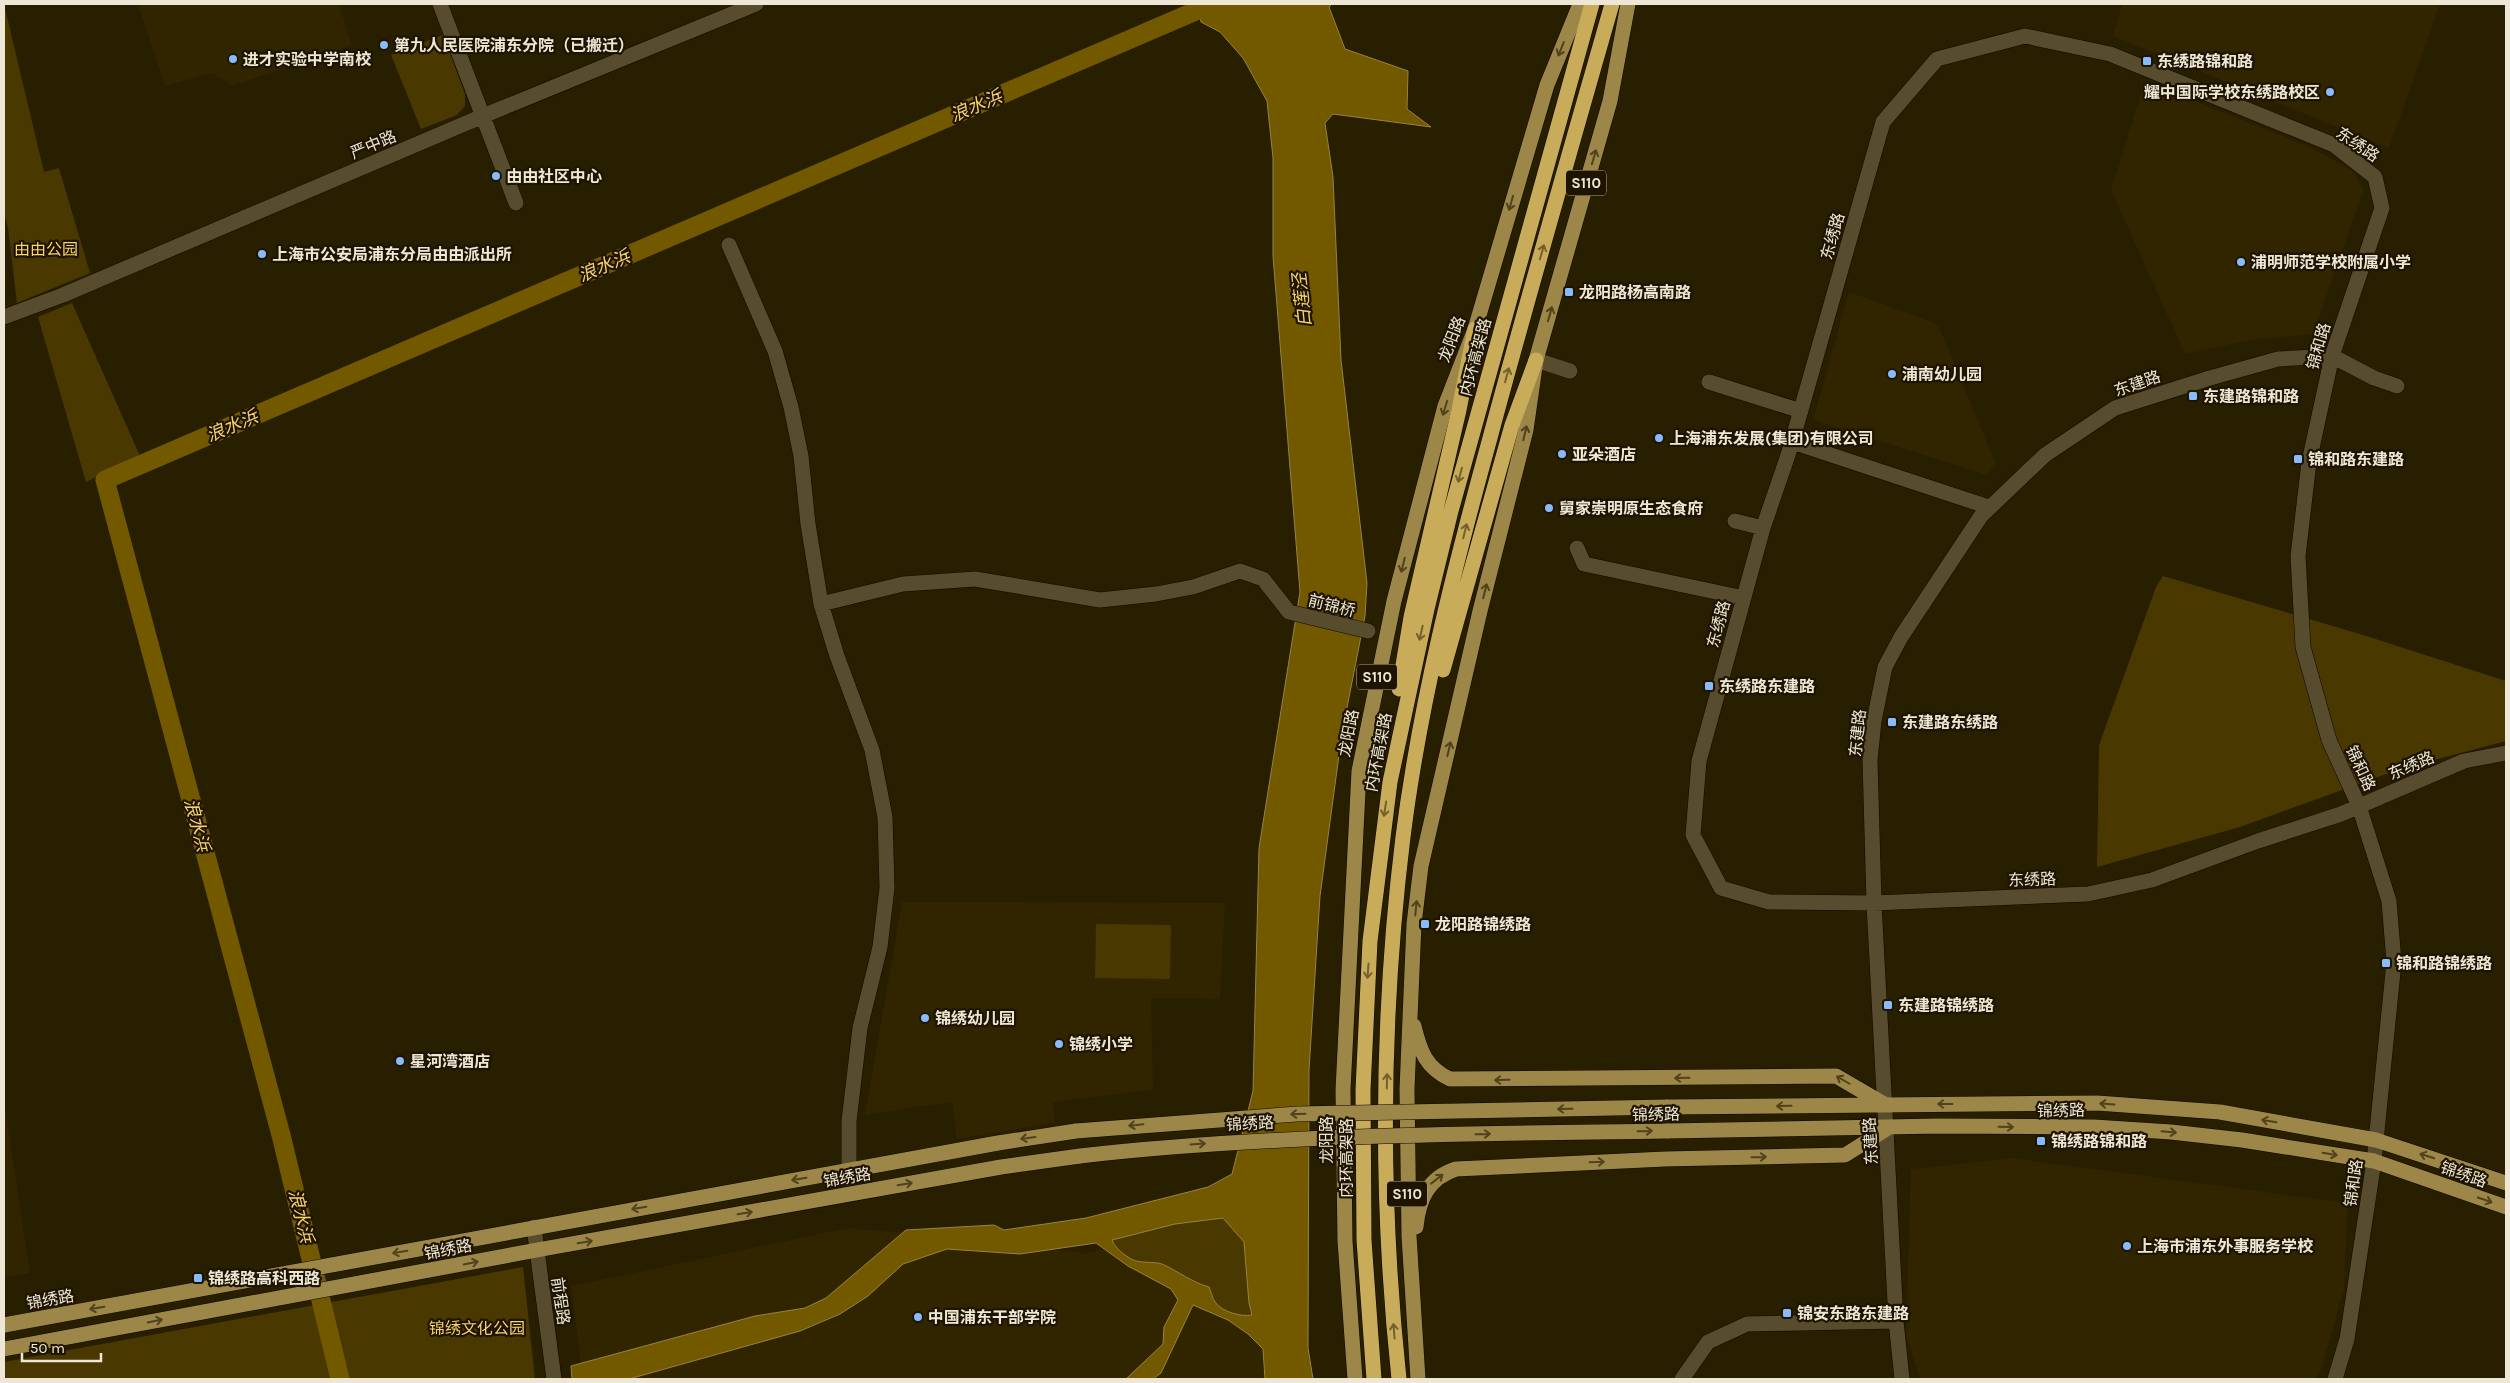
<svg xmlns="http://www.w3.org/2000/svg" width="2510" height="1383" viewBox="0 0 2510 1383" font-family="Karla,'Noto Sans SC',sans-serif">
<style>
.built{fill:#312500}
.green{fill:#493901}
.water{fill:#725900;stroke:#978440;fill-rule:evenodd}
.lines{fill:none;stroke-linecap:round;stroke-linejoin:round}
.river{stroke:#725900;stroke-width:19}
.minor-casing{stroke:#0f0800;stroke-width:16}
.major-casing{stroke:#0f0800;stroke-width:16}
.highway-casing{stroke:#0f0800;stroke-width:16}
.minor{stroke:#584c2e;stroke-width:15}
.major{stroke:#9c8648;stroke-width:15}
.highway{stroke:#c9ac5a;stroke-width:15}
.major-bridge-casing{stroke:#0f0800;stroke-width:16;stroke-linecap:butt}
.major-bridge{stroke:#9c8648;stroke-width:15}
.oneway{stroke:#50421d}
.oneway2{stroke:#74602d}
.poi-dot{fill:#89bafc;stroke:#1e1400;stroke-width:2}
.labels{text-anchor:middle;stroke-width:4.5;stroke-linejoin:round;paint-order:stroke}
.shield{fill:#1e1400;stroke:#b0a896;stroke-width:1}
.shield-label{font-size:15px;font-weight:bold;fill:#eee7d6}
.poi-label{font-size:16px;font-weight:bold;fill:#eee7d6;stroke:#1e1400;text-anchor:start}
.street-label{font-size:16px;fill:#eee7d6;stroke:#1e1400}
.park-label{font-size:16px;fill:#f8d46d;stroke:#1e1400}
.water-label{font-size:18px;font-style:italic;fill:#f6d26b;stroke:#1e1400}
</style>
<rect width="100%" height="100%" fill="#281e00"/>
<path class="built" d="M138,4H339L352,45L232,86L212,73L165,86Z
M2122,4H2440L2389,148L2113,36Z
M2145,81L2312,148L2351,170L2364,189L2313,334L2250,340L2185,354L2111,190Z
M1849,292L1930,321L1939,327L1996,464L1987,475L1813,420Z
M902,902L1225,903L1220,999L1151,998L1153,1090L1053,1102L1055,1123L957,1139L952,1102L865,1115Z
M4,1113H6L30,1273L4,1278Z
M2011,1158L2348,1203L2344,1289L2322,1367L2316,1379H1920L1906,1334L1911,1169Z
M1257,1216L1265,1379H583L571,1286L848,1228L952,1237L1085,1253Z"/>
<path class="green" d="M4,4L44,172L59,168L90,273L17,303L8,228L4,212Z
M443,35L465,94V106L457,115L421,129L391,55Z
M72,303L140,456L86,482L38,317Z
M2163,576L2360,634L2506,681V741L2400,769L2240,827L2097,867L2099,745L2156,587Z
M1096,924L1171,925L1170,979L1095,978Z
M1223,1218L1244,1242L1249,1303L1253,1315C1242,1317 1222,1312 1215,1302C1212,1298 1211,1291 1209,1287C1193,1283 1178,1270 1162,1264C1153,1261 1140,1264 1131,1259C1123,1254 1115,1248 1112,1239L1175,1224Z
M523,1267L535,1379H4V1362Z"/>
<path class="water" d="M1198,4H1332L1329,7L1345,49L1408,71L1407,109L1431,127L1333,114L1325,123L1333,177L1341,360L1367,583L1365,616L1342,733L1320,896L1309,1070L1308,1348L1313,1379H1265L1263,1349L1248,1334L1228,1320L1193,1305L1161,1373L1153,1379H1126L1163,1344L1164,1327L1178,1300L1171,1289L1128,1266L1096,1243L1020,1254L947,1249L903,1264L868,1296L840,1314L800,1331L629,1379H572L571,1366L755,1316L805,1308L826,1298L906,1230L994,1225L1004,1230L1086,1218L1149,1202L1208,1187L1232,1174L1253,1091L1259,848L1300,592L1273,256V158L1267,101L1243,58L1220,32L1201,22ZM1223,1218L1244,1242L1249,1303L1252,1315C1241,1317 1222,1312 1215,1302C1212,1298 1211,1291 1209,1287C1193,1283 1178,1271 1162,1264C1153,1261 1140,1264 1131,1259C1123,1254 1115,1248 1112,1240L1175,1224Z"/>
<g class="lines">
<path class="river" d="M340,1379L281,1135L105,480L1212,4"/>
<defs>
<path id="minor" d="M440,4L516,203
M729,245L775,351L791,407L801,456L808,524L821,604L837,656L872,750L885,817L887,888L880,947L860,1028L849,1121V1170
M4,317L63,295L483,116L756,4
M2332,356L2374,378L2397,386
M1536,360L1570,371
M1709,382L1801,411
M1792,442L1989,507
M1735,521L1763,528
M1577,548L1584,564L1744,598
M821,604L903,584L975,579L1100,600L1156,594L1193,587L1240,571L1263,579L1289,612L1368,631
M534,1227L554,1379
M1682,1379L1708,1342L1747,1324L1896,1321
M1902,1379L1896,1321L1874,903L1870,760L1874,721L1885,667L1901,637L1981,516L2045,455L2115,408L2210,378L2278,359L2332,356
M2335,1379L2347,1339L2374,1161L2394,962L2389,901L2359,806L2329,740L2303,647L2298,556L2309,462L2332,356L2382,208L2375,177L2334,145L2110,54L2025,36L1937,59L1883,122L1789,452L1763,528L1699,761L1693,835L1721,888L1769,902L1874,903L2088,894L2152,880L2258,841L2341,814L2464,761L2506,753"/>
<path id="major" d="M1414,1026C1420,1051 1426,1068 1450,1079L1836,1076L1884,1104
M1666,1107L2097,1103L2220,1112L2376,1140L2506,1183
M1667,1131L1938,1126L2094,1127L2171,1132L2242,1140L2374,1161L2506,1207
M1416,1227C1419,1199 1428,1178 1456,1169L1665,1159L1845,1155L1888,1128
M4,1325L998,1143L1076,1131
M4,1349L537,1250L1001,1167L1080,1156
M1355,1379L1345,1241L1343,1090L1359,771L1394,601L1445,406L1475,329L1547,85L1580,4
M1418,1379L1409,1236L1407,1089L1414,924L1421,866L1480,611L1526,430L1536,360L1610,101L1628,4"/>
<path id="highway" d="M1443,670L1512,425L1536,360
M1399,689L1411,617L1459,410L1475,329
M1374,1379L1364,1240L1363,1090L1370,941L1390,782L1427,609L1451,511L1592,4
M1399,1379C1380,1200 1381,1016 1403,837C1420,702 1454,569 1490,438C1529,293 1571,148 1612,4"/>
</defs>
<use href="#minor" class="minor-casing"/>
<use href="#major" class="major-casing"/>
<use href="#highway" class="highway-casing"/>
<use href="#minor" class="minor"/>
<use href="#major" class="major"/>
<use href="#highway" class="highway"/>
<defs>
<path id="major-bridge" d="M1076,1131L1297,1114L1666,1107
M1080,1156C1275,1134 1471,1134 1667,1131"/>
</defs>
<use href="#major-bridge" class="major-bridge-casing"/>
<use href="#major-bridge" class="major-bridge"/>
</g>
<defs><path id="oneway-shaft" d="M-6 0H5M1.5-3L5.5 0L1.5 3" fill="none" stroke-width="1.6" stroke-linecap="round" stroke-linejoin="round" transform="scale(1.25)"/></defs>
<g class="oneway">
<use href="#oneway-shaft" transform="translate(1561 49) rotate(112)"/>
<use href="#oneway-shaft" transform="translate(1594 157) rotate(-74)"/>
<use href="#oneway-shaft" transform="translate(1511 203) rotate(106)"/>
<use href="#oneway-shaft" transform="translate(1550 314) rotate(-74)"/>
<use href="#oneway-shaft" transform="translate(1445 408) rotate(107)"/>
<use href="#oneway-shaft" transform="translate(1525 433) rotate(-77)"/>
<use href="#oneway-shaft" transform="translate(1403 565) rotate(104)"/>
<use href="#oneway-shaft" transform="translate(1485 591) rotate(-76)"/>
<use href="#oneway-shaft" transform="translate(1449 749) rotate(-77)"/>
<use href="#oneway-shaft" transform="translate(1416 908) rotate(-84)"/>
<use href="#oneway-shaft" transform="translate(1682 1078) rotate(179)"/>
<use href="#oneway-shaft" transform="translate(1502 1080) rotate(179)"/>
<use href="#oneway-shaft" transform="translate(1843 1080) rotate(-150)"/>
<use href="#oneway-shaft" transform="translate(1945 1104) rotate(180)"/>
<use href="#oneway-shaft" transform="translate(2107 1104) rotate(-176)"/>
<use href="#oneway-shaft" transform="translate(1784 1106) rotate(179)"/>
<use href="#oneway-shaft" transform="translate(1565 1109) rotate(179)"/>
<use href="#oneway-shaft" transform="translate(1298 1114) rotate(178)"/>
<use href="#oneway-shaft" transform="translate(2269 1121) rotate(-170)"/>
<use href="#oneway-shaft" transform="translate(1136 1125) rotate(174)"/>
<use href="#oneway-shaft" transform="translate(2006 1127) rotate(1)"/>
<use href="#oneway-shaft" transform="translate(1645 1131) rotate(-1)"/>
<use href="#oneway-shaft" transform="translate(2169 1132) rotate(5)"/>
<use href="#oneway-shaft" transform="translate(1483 1134) rotate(-1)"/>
<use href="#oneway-shaft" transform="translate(1028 1138) rotate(172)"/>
<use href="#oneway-shaft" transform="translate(1198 1144) rotate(-4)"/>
<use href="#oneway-shaft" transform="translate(2330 1154) rotate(9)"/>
<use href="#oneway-shaft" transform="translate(2427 1156) rotate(-162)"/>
<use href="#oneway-shaft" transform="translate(1759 1157) rotate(-1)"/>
<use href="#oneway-shaft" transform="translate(1597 1162) rotate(-2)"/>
<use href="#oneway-shaft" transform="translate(799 1179) rotate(170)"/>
<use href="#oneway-shaft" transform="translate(1437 1179) rotate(-38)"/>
<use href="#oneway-shaft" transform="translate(905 1184) rotate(-10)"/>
<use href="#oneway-shaft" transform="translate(2485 1200) rotate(19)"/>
<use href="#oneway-shaft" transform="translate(639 1208) rotate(170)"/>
<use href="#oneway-shaft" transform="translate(745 1213) rotate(-10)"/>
<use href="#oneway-shaft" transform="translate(585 1242) rotate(-10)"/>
<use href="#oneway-shaft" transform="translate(400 1252) rotate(170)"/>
<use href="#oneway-shaft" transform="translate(471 1263) rotate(-11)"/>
<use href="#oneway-shaft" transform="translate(97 1308) rotate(170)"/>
<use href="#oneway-shaft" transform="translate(155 1321) rotate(-11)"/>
</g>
<g class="oneway2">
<use href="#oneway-shaft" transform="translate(1542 252) rotate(-74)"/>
<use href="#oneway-shaft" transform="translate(1507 375) rotate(-75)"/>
<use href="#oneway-shaft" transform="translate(1460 475) rotate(105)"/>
<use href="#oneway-shaft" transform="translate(1465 531) rotate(-76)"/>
<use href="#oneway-shaft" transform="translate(1421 633) rotate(103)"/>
<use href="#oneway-shaft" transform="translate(1385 809) rotate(99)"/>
<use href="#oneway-shaft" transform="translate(1368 971) rotate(94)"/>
<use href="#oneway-shaft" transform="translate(1387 1081) rotate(-89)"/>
<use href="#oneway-shaft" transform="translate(1394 1331) rotate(-95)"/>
</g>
<g class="poi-dot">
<circle cx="384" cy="45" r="5"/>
<circle cx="233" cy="59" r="5"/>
<rect x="2142" y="56" width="10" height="10" rx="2.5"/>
<circle cx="2330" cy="92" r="5"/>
<circle cx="496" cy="176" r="5"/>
<circle cx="262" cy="254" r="5"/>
<circle cx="2241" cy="262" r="5"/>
<rect x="1564" y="287" width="10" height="10" rx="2.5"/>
<circle cx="1892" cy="374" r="5"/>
<rect x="2188" y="391" width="10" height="10" rx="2.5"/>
<circle cx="1659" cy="438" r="5"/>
<circle cx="1562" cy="454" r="5"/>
<rect x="2293" y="454" width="10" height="10" rx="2.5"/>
<circle cx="1549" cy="508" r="5"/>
<rect x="1704" y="681" width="10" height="10" rx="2.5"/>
<rect x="1887" y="717" width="10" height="10" rx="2.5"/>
<rect x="1420" y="919" width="10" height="10" rx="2.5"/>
<rect x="2381" y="958" width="10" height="10" rx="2.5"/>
<rect x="1883" y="1000" width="10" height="10" rx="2.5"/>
<circle cx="925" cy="1018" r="5"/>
<circle cx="1059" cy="1044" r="5"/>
<circle cx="400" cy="1061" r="5"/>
<rect x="2036" y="1136" width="10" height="10" rx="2.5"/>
<circle cx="2127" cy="1246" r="5"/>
<rect x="193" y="1273" width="10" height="10" rx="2.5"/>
<rect x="1782" y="1308" width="10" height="10" rx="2.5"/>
<circle cx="918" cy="1317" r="5"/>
</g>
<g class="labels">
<g class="shield">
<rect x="1566" y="170.5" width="40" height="25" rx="4"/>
<rect x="1357" y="664.5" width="40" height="25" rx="4"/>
<rect x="1387" y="1181.5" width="40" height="25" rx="4"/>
</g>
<g class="shield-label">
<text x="1586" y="188">S110</text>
<text x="1377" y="682">S110</text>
<text x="1407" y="1199">S110</text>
</g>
<g class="poi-label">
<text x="394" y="51">第九人民医院浦东分院（已搬迁）</text>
<text x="243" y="65">进才实验中学南校</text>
<text x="2157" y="67">东绣路锦和路</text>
<text x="2320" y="98" text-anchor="end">耀中国际学校东绣路校区</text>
<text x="506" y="182">由由社区中心</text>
<text x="272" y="260">上海市公安局浦东分局由由派出所</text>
<text x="2251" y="268">浦明师范学校附属小学</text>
<text x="1579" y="298">龙阳路杨高南路</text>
<text x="1902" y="380">浦南幼儿园</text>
<text x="2203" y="402">东建路锦和路</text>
<text x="1669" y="444">上海浦东发展(集团)有限公司</text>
<text x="1572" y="460">亚朵酒店</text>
<text x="2308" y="465">锦和路东建路</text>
<text x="1559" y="514">舅家崇明原生态食府</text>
<text x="1719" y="692">东绣路东建路</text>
<text x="1902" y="728">东建路东绣路</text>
<text x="1435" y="930">龙阳路锦绣路</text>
<text x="2396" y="969">锦和路锦绣路</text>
<text x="1898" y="1011">东建路锦绣路</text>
<text x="935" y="1024">锦绣幼儿园</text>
<text x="1069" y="1050">锦绣小学</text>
<text x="410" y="1067">星河湾酒店</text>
<text x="2051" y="1147">锦绣路锦和路</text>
<text x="2137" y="1252">上海市浦东外事服务学校</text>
<text x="208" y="1284">锦绣路高科西路</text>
<text x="1797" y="1319">锦安东路东建路</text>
<text x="928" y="1323">中国浦东干部学院</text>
</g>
<g class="street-label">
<text transform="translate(373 144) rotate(-23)" y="6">严中路</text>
<text transform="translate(2358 144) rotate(34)" y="6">东绣路</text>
<text transform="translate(1832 236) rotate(-74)" y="6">东绣路</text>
<text transform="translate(1451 339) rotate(-69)" y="6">龙阳路</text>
<text transform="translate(2318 346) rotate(-74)" y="6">锦和路</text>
<text transform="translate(1475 357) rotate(-75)" y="6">内环高架路</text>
<text transform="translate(2137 383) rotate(-19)" y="6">东建路</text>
<text transform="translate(1332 605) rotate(14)" y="6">前锦桥</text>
<text transform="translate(1718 624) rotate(-75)" y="6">东绣路</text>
<text transform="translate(1348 733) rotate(-79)" y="6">龙阳路</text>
<text transform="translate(1857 733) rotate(-84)" y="6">东建路</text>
<text transform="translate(1378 752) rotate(-79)" y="6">内环高架路</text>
<text transform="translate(2411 765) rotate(-23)" y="6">东绣路</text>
<text transform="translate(2361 768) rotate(65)" y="6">锦和路</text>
<text transform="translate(2032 879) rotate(-2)" y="6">东绣路</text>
<text transform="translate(2061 1110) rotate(-1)" y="6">锦绣路</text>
<text transform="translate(1656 1114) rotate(-1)" y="6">锦绣路</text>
<text transform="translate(1250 1123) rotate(-3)" y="6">锦绣路</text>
<text transform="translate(1326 1140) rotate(-90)" y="6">龙阳路</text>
<text transform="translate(1870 1141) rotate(-93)" y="6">东建路</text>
<text transform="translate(1346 1158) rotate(-90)" y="6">内环高架路</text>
<text transform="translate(2464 1174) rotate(19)" y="6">锦绣路</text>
<text transform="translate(847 1177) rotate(-10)" y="6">锦绣路</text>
<text transform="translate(2353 1183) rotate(-82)" y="6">锦和路</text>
<text transform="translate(448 1249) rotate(-11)" y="6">锦绣路</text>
<text transform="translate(50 1299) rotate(-10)" y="6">锦绣路</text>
<text transform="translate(561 1301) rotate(82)" y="6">前程路</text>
</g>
<g class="park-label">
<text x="46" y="255">由由公园</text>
<text x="477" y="1334">锦绣文化公园</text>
</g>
<g class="water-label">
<text transform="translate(976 106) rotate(-23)" y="6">浪水浜</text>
<text transform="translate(604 266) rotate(-23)" y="6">浪水浜</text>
<text transform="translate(1302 300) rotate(-96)" y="6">白莲泾</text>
<text transform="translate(232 426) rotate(-23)" y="6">浪水浜</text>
<text transform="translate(197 825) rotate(75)" y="6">浪水浜</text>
<text transform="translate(301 1216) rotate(76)" y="6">浪水浜</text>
</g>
</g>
<rect width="2510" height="1383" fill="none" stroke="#eee7d6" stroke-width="10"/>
<path d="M22 1353v8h79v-8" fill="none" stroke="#eee7d6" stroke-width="2.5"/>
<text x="30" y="1353" font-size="15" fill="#eee7d6" stroke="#1e1400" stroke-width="4" paint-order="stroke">50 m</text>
</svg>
